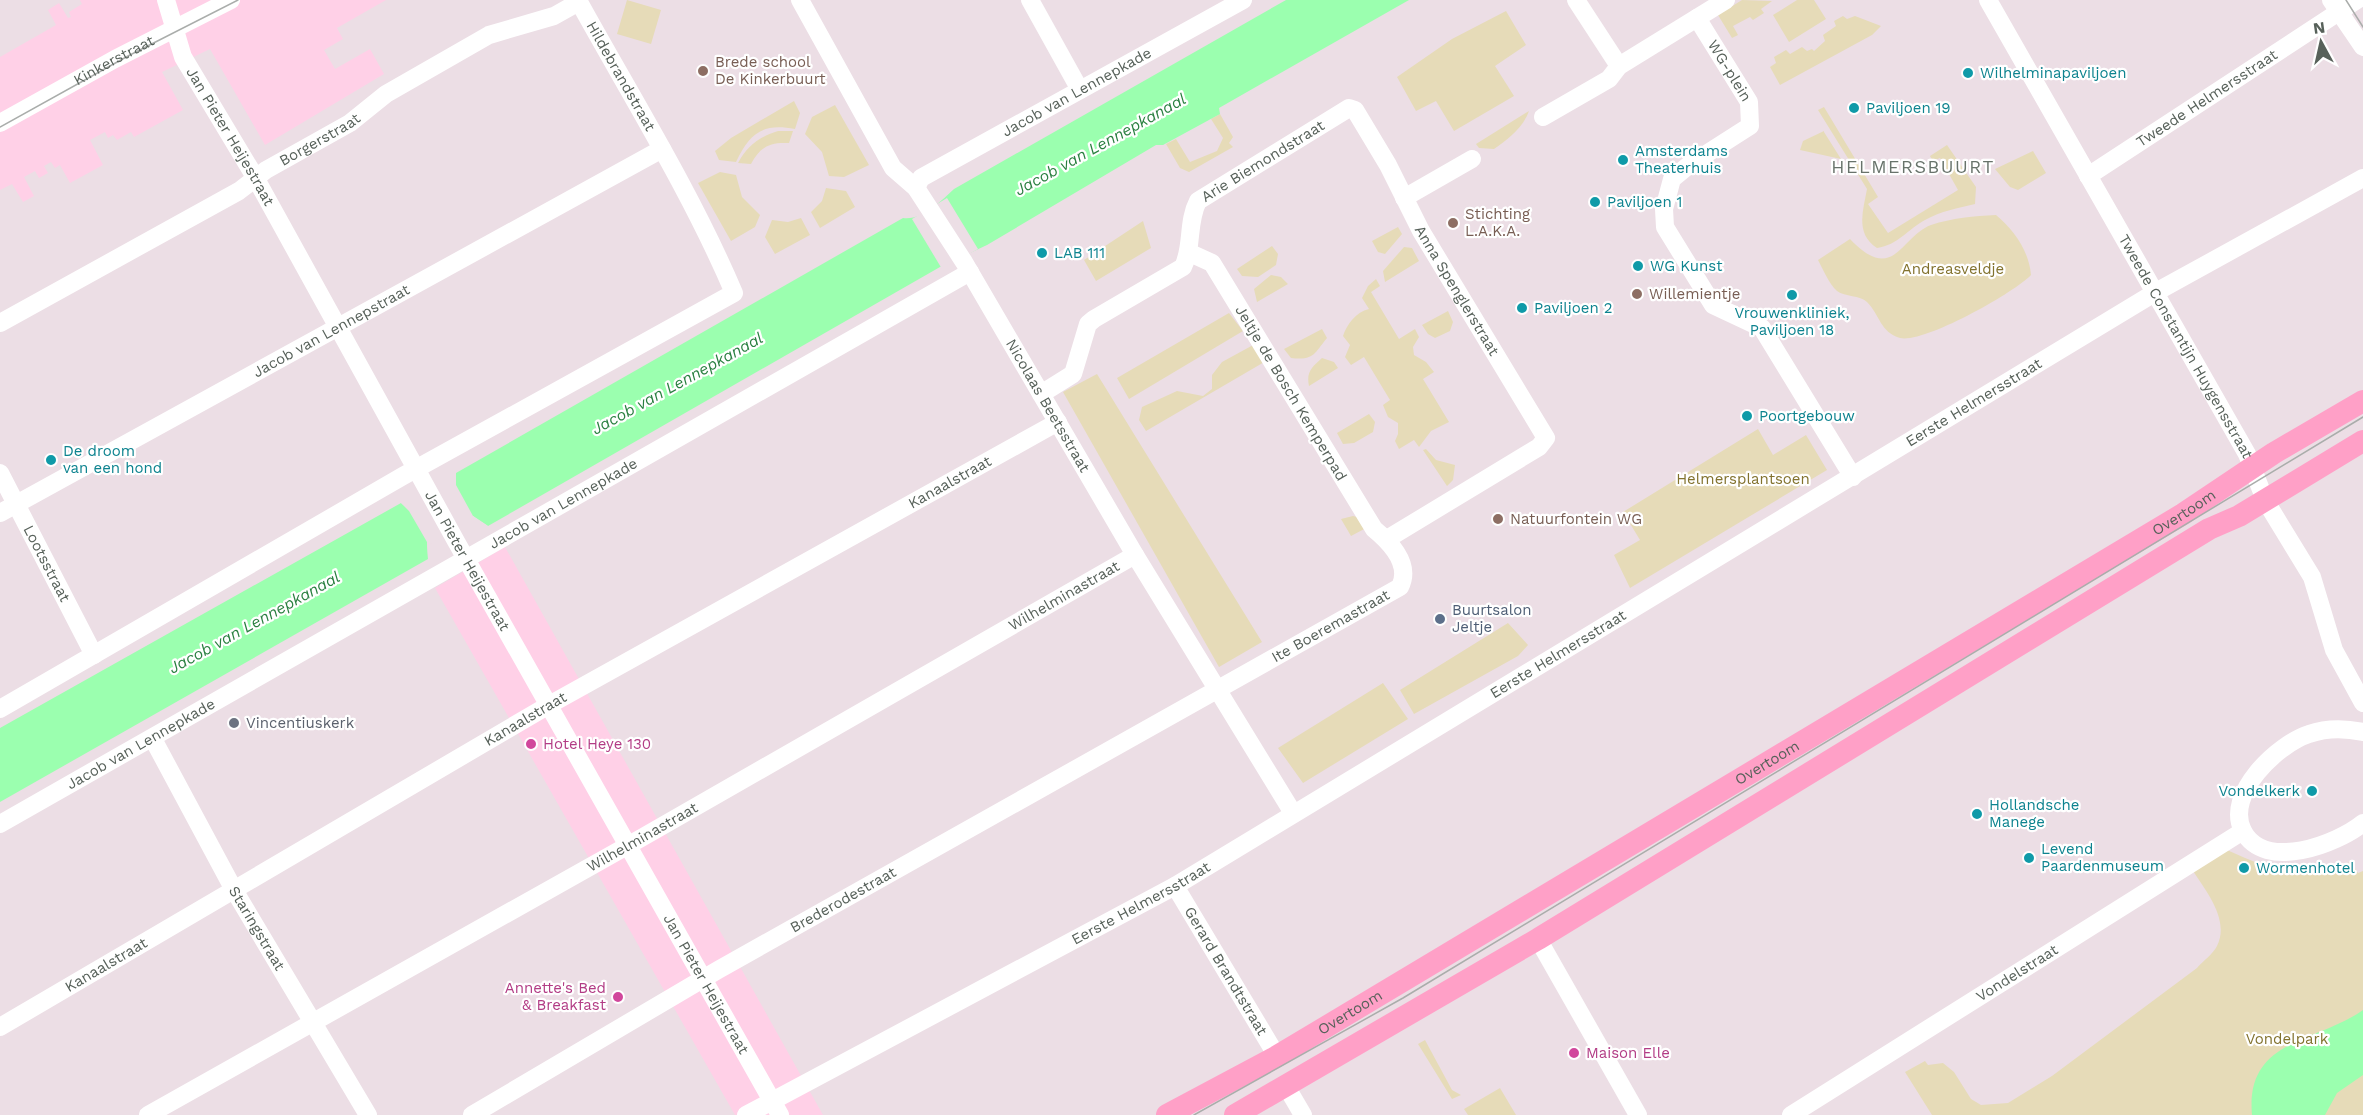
<svg xmlns="http://www.w3.org/2000/svg" width="2363" height="1115" viewBox="0 0 2363 1115" font-family="'Work Sans',sans-serif">
<style>
.commercial{fill:#ffd0e7}
.green{fill:#e6dbb8}
.water{fill:#9bffaf}
.pier{fill:#ecdee5}
.lines{fill:none;stroke-linecap:round;stroke-linejoin:round}
.minor{stroke:#fff;stroke-width:18}
.major{stroke:#ffa0c7;stroke-width:22}
.tram{stroke:#aaadab;stroke-width:1.5}
.education-dot{fill:#8d6e63;stroke:#fff;stroke-width:2}
.culture-dot{fill:#0f9aa8;stroke:#fff;stroke-width:2}
.service-dot{fill:#5c6f8a;stroke:#fff;stroke-width:2}
.worship-dot{fill:#6b7280;stroke:#fff;stroke-width:2}
.hotel-dot{fill:#d1479c;stroke:#fff;stroke-width:2}
.labels{text-anchor:middle;stroke-width:4.5;stroke-linejoin:round;paint-order:stroke}
.street-label{font-size:15px;fill:#57615a;stroke:#fff}
.education-label{font-size:15px;fill:#785e54;stroke:#fff;text-anchor:start}
.culture-label{font-size:15px;fill:#0d838f;stroke:#fff;text-anchor:start}
.park-label{font-size:15px;fill:#82722e;stroke:#fff}
.service-label{font-size:15px;fill:#4e5e75;stroke:#fff;text-anchor:start}
.worship-label{font-size:15px;fill:#5b616d;stroke:#fff;text-anchor:start}
.hotel-label{font-size:15px;fill:#b23c85;stroke:#fff;text-anchor:start}
.water-label{font-size:16px;font-style:italic;fill:#287f3f;stroke:#fff}
.quarter-label{font-size:18px;letter-spacing:1.5px;fill:#68736b;stroke:#fff}
</style>
<rect width="100%" height="100%" fill="#ecdee5"/>
<path class="commercial" d="M80,0H386L337,28L343,39L324,50L335,69L370,49L384,74L265,145L210,49L162,72L183,110L134,137L131,132L117,140L113,135L108,138L105,132L90,140L103,165L70,183L60,165L55,168L51,162L44,166L48,173L39,178L35,171L24,177L34,196L23,202L12,184L0,190V57L56,25L48,10L59,3L68,18L71,17L69,12L82,4Z
M505,547L823,1115H735L435,588Z"/>
<path class="green" d="M627,0L661,10L651,44L617,34Z
M1742,0L1772,1L1761,9L1764,13L1753,20L1750,17L1733,26L1738,35L1732,38L1718,15Z
M1797,0H1814L1826,19L1789,42L1773,15Z
M1506,11L1526,45L1495,66L1514,96L1454,131L1436,101L1416,111L1397,77L1452,39Z
M1843,16L1847,19L1855,16L1881,26L1872,35L1780,85L1770,67L1776,63L1774,57L1786,50L1790,54L1802,47L1807,51L1812,49L1814,51L1825,41L1823,35L1836,26L1834,21Z
M794,101L800,113L795,129C762,123 750,133 736,162L719,160L715,151L731,138Z
M835,105L869,165L844,177L829,176L822,152L805,134L812,117Z
M1824,107L1878,197L1868,204L1888,233L1958,190L1940,158L1933,161L1930,156L1947,145L1976,187L1975,204C1958,208 1941,211 1925,220C1908,229 1898,245 1877,248C1855,234 1863,211 1867,189L1818,110Z
M1529,111C1523,128 1507,140 1494,149L1479,148L1476,144Z
M1220,114L1233,137L1229,143L1233,147L1189,172L1180,168L1166,144L1176,139L1190,162L1217,151L1223,138L1211,119Z
M778,131H793L789,143C769,142 760,147 751,164L738,163C748,145 759,137 778,131Z
M1824,131V132L1841,159L1800,150L1803,141Z
M2033,151L2046,173L2018,190L2010,187L1995,169Z
M720,172L736,175L742,197L760,215L755,227L731,241L698,183Z
M826,188L846,191L855,207L820,228L811,212L822,201Z
M1996,215C2014,230 2029,251 2031,275C2014,293 1923,344 1900,338C1880,332 1880,315 1867,302C1860,295 1845,297 1837,291C1829,284 1823,269 1818,260L1850,239C1894,285 1900,237 1931,225C1952,218 1974,216 1996,215Z
M801,218L810,235L775,254L765,237L772,220L788,222Z
M1143,221L1151,248L1096,281L1084,260Z
M1398,227L1402,234L1385,254L1378,252L1372,241Z
M1272,246L1278,254L1276,265L1258,277L1242,276L1237,269Z
M1404,247L1412,248L1419,261L1385,282L1383,271Z
M1271,275L1281,277L1288,284L1257,302L1254,289Z
M1376,279L1380,286L1371,292L1399,339L1415,329L1419,337L1413,347L1414,355L1426,362L1434,372L1423,379L1449,422L1431,431L1419,447L1414,440L1399,449L1395,441L1398,434V423L1388,417L1383,405L1390,400L1364,357L1351,365L1345,357L1350,345L1343,336C1347,324 1356,312 1369,309L1362,298L1368,286Z
M1448,311L1453,322L1450,331L1435,338L1428,334L1422,325Z
M1229,313L1243,331L1129,399L1117,378Z
M1322,329L1327,338C1315,352 1315,361 1291,358L1284,349Z
M1255,344L1266,361L1146,431L1139,420L1142,407L1177,391L1203,396L1212,389V375L1222,362Z
M1322,358L1334,362L1338,368L1309,386C1306,372 1312,367 1322,358Z
M1097,374L1262,642L1219,667L1063,392Z
M1369,414L1375,422L1373,432L1354,443L1343,444L1337,433Z
M1758,429L1773,455L1806,435L1827,470L1630,588L1614,555L1640,540L1623,512Z
M1426,449L1436,460L1455,465L1453,480L1447,486L1423,450Z
M1353,516L1361,518L1368,527L1351,536L1341,519Z
M1508,623L1528,645L1518,656L1414,714L1400,690Z
M1383,683L1408,719L1303,783L1278,748Z
M2227,850C2277,873 2298,879 2351,862L2358,873L2363,871V1115H1932L1905,1072L1925,1061L1928,1065L1943,1063L1954,1072L1971,1099L1981,1105L2008,1103L2052,1076L2197,968C2203,961 2213,954 2217,946C2230,920 2206,891 2193,871Z
M1425,1040L1452,1090L1461,1095L1452,1099L1418,1044Z
M1500,1088L1516,1115H1468L1464,1109Z"/>
<path class="water" d="M1286,0H1409L1219,108L1220,114L1163,145H1156L987,245L940,267L488,526L473,516L427,542L428,559L0,802V728L401,503L410,510L456,485V473L903,218C922,221 942,200 954,189Z
M2363,1010V1075L2337,1093L2325,1115H2252C2245,1038 2317,1043 2363,1010Z"/>
<path class="pier" d="M947,198L978,249L942,269L912,219Z
M456,473V485L473,516L488,526L485,528L473,519L430,544L431,557L428,559L427,542L409,511L401,503L404,502L410,507L453,483V475Z"/>
<g class="lines">
<g class="minor">
<path id="s1" d="M166,0L183,57L255,177L457,543L780,1115"/>
<path id="s2" d="M800,0L893,168L916,188L964,262L1135,555L1293,813"/>
<path d="M1030,0L1080,90"/>
<path d="M1576,0L1619,66"/>
<path id="s3" d="M1988,0L2247,454L2265,500L2312,577L2334,650L2363,703"/>
<path d="M2331,0L2363,47"/>
<path id="s4" d="M1697,18L1749,102L1750,126L1689,165L1672,179L1664,209L1665,227L1713,305L1762,328L1853,477"/>
<path d="M1543,117L1609,79L1619,66L1726,0"/>
<path id="s5" d="M0,123L115,59L231,0"/>
<path id="s6" d="M2088,176L2357,0"/>
<path id="s7" d="M916,188L921,178L1243,0"/>
<path d="M1404,198L1472,159"/>
<path id="s8" d="M0,323L239,191L266,170L350,123L386,94L489,35L554,16L579,2C632,98 691,192 734,293L403,476L0,709"/>
<path id="s9" d="M1041,394L1073,374L1088,324L1094,319L1183,267C1193,247 1187,222 1198,201L1349,108L1355,110L1388,165L1421,231L1546,438L1539,447L1387,539"/>
<path id="s10" d="M0,473L94,655"/>
<path id="s11" d="M0,513L662,149"/>
<path d="M2363,732C2345,728 2326,728 2309,734C2278,744 2224,794 2243,831C2265,872 2337,844 2363,823"/>
<path id="s12" d="M153,739L234,890L368,1115"/>
<path id="s13" d="M0,824L970,272"/>
<path id="s14" d="M1175,886L1272,1048L1274,1058"/>
<path d="M1538,939L1638,1115"/>
<path id="s15" d="M0,1027L549,705L1058,422"/>
<path d="M1286,1086L1303,1115"/>
<path id="s16" d="M148,1115L643,837L1135,555"/>
<path id="s17" d="M472,1115L718,970L1400,587C1411,565 1391,543 1374,529L1212,263L1190,253"/>
<path id="s18" d="M746,1115L1175,886L2156,292L2363,178"/>
<path id="s19" d="M1791,1115L2243,831"/>
</g>
<g class="major">
<path id="s20" d="M1167,1115L1274,1058L2183,514L2274,453L2363,401"/>
<path d="M1235,1115L1538,939L2209,529L2239,516L2363,441"/>
</g>
<path class="tram" d="M2346,0L2363,27
M0,127L128,56L238,0
M1194,1115L1403,998L2363,417"/>
</g>
<g class="education-dot">
<circle cx="703" cy="71" r="6"/>
<circle cx="1453" cy="223" r="6"/>
<circle cx="1637" cy="294" r="6"/>
<circle cx="1498" cy="519" r="6"/>
</g>
<g class="culture-dot">
<circle cx="1968" cy="73" r="6"/>
<circle cx="1854" cy="108" r="6"/>
<circle cx="1623" cy="160" r="6"/>
<circle cx="1595" cy="202" r="6"/>
<circle cx="1042" cy="253" r="6"/>
<circle cx="1638" cy="266" r="6"/>
<circle cx="1792" cy="295" r="6"/>
<circle cx="1522" cy="308" r="6"/>
<circle cx="1747" cy="416" r="6"/>
<circle cx="51" cy="460" r="6"/>
<circle cx="2312" cy="791" r="6"/>
<circle cx="1977" cy="814" r="6"/>
<circle cx="2029" cy="858" r="6"/>
<circle cx="2244" cy="868" r="6"/>
</g>
<circle class="service-dot" cx="1440" cy="619" r="6"/>
<circle class="worship-dot" cx="234" cy="723" r="6"/>
<g class="hotel-dot">
<circle cx="531" cy="744" r="6"/>
<circle cx="618" cy="997" r="6"/>
<circle cx="1574" cy="1053" r="6"/>
</g>
<g class="labels">
<g class="street-label">
<text dy="5" stroke="none"><textPath href="#s5" startOffset="130">Kinkerstraat</textPath></text>
<text dy="5" stroke="none"><textPath href="#s4" startOffset="62">WG-plein</textPath></text>
<text dy="5" stroke="none"><textPath href="#s8" startOffset="750">Hildebrandstraat</textPath></text>
<text dy="5" stroke="none"><textPath href="#s7" startOffset="189">Jacob van Lennepkade</textPath></text>
<text dy="5" stroke="none"><textPath href="#s6" startOffset="142">Tweede Helmersstraat</textPath></text>
<text dy="5" stroke="none"><textPath href="#s1" startOffset="152">Jan Pieter Heijestraat</textPath></text>
<text dy="5" stroke="none"><textPath href="#s8" startOffset="369">Borgerstraat</textPath></text>
<text dy="5" stroke="none"><textPath href="#s9" startOffset="345">Arie Biemondstraat</textPath></text>
<text dy="5" stroke="none"><textPath href="#s9" startOffset="660">Anna Spenglerstraat</textPath></text>
<text dy="5" stroke="none"><textPath href="#s11" startOffset="378">Jacob van Lennepstraat</textPath></text>
<text dy="5" stroke="none"><textPath href="#s3" startOffset="399">Tweede Constantijn Huygensstraat</textPath></text>
<text transform="translate(1291 393) rotate(59)" y="5">Jeltje de Bosch Kemperpad</text>
<text dy="5" stroke="none"><textPath href="#s18" startOffset="1420">Eerste Helmersstraat</textPath></text>
<text dy="5" stroke="none"><textPath href="#s2" startOffset="477">Nicolaas Beetsstraat</textPath></text>
<text dy="5" stroke="none"><textPath href="#s15" startOffset="1095">Kanaalstraat</textPath></text>
<text dy="5" stroke="none"><textPath href="#s13" startOffset="648">Jacob van Lennepkade</textPath></text>
<text dy="5" stroke="none"><textPath href="#s20" startOffset="1182">Overtoom</textPath></text>
<text dy="5" stroke="none"><textPath href="#s1" startOffset="638">Jan Pieter Heijestraat</textPath></text>
<text dy="5" stroke="none"><textPath href="#s10" startOffset="102">Lootsstraat</textPath></text>
<text dy="5" stroke="none"><textPath href="#s16" startOffset="1053">Wilhelminastraat</textPath></text>
<text dy="5" stroke="none"><textPath href="#s17" startOffset="988">Ite Boeremastraat</textPath></text>
<text dy="5" stroke="none"><textPath href="#s18" startOffset="934">Eerste Helmersstraat</textPath></text>
<text dy="5" stroke="none"><textPath href="#s15" startOffset="609">Kanaalstraat</textPath></text>
<text dy="5" stroke="none"><textPath href="#s13" startOffset="162">Jacob van Lennepkade</textPath></text>
<text dy="5" stroke="none"><textPath href="#s20" startOffset="696">Overtoom</textPath></text>
<text dy="5" stroke="none"><textPath href="#s16" startOffset="567">Wilhelminastraat</textPath></text>
<text dy="5" stroke="none"><textPath href="#s17" startOffset="429">Brederodestraat</textPath></text>
<text dy="5" stroke="none"><textPath href="#s18" startOffset="448">Eerste Helmersstraat</textPath></text>
<text dy="5" stroke="none"><textPath href="#s12" startOffset="216">Staringstraat</textPath></text>
<text dy="5" stroke="none"><textPath href="#s15" startOffset="123">Kanaalstraat</textPath></text>
<text dy="5" stroke="none"><textPath href="#s14" startOffset="99">Gerard Brandtstraat</textPath></text>
<text dy="5" stroke="none"><textPath href="#s19" startOffset="267">Vondelstraat</textPath></text>
<text dy="5" stroke="none"><textPath href="#s1" startOffset="1124">Jan Pieter Heijestraat</textPath></text>
<text dy="5" stroke="none"><textPath href="#s20" startOffset="210">Overtoom</textPath></text>
</g>
<g class="education-label">
<text x="715" y="67">Brede school<tspan x="715" dy="17">De Kinkerbuurt</tspan></text>
<text x="1465" y="219">Stichting<tspan x="1465" dy="17">L.A.K.A.</tspan></text>
<text x="1649" y="299">Willemientje</text>
<text x="1510" y="524">Natuurfontein WG</text>
</g>
<g class="culture-label">
<text x="1980" y="78">Wilhelminapaviljoen</text>
<text x="1866" y="113">Paviljoen 19</text>
<text x="1635" y="156">Amsterdams<tspan x="1635" dy="17">Theaterhuis</tspan></text>
<text x="1607" y="207">Paviljoen 1</text>
<text x="1054" y="258">LAB 111</text>
<text x="1650" y="271">WG Kunst</text>
<text x="1534" y="313">Paviljoen 2</text>
<text x="1792" y="318" text-anchor="middle">Vrouwenkliniek,<tspan x="1792" dy="17">Paviljoen 18</tspan></text>
<text x="1759" y="421">Poortgebouw</text>
<text x="63" y="456">De droom<tspan x="63" dy="17">van een hond</tspan></text>
<text x="2300" y="796" text-anchor="end">Vondelkerk</text>
<text x="1989" y="810">Hollandsche<tspan x="1989" dy="17">Manege</tspan></text>
<text x="2041" y="854">Levend<tspan x="2041" dy="17">Paardenmuseum</tspan></text>
<text x="2256" y="873">Wormenhotel</text>
</g>
<g class="park-label">
<text x="1953" y="274">Andreasveldje</text>
<text x="1743" y="484">Helmersplantsoen</text>
<text x="2287" y="1044">Vondelpark</text>
</g>
<g class="service-label">
<text x="1452" y="615">Buurtsalon<tspan x="1452" dy="17">Jeltje</tspan></text>
</g>
<g class="worship-label">
<text x="246" y="728">Vincentiuskerk</text>
</g>
<g class="hotel-label">
<text x="543" y="749">Hotel Heye 130</text>
<text x="606" y="993" text-anchor="end">Annette's Bed<tspan x="606" dy="17">&amp; Breakfast</tspan></text>
<text x="1586" y="1058">Maison Elle</text>
</g>
<g class="water-label">
<text transform="translate(1100 144) rotate(-29)" y="6">Jacob van Lennepkanaal</text>
<text transform="translate(677 383) rotate(-29)" y="6">Jacob van Lennepkanaal</text>
<text transform="translate(254 622) rotate(-29)" y="6">Jacob van Lennepkanaal</text>
</g>
<g class="quarter-label">
<text x="1913" y="173">HELMERSBUURT</text>
</g>
</g>
<g transform="translate(2321 42) rotate(352)" stroke="#ffffff" stroke-width="4.5" paint-order="stroke">
<path d="M0-4.5L10 22L0 15L-10 22Z" fill="#57615a"/>
<text y="-9" font-size="16" font-weight="bold" text-anchor="middle" fill="#57615a">N</text>
</g>
</svg>
